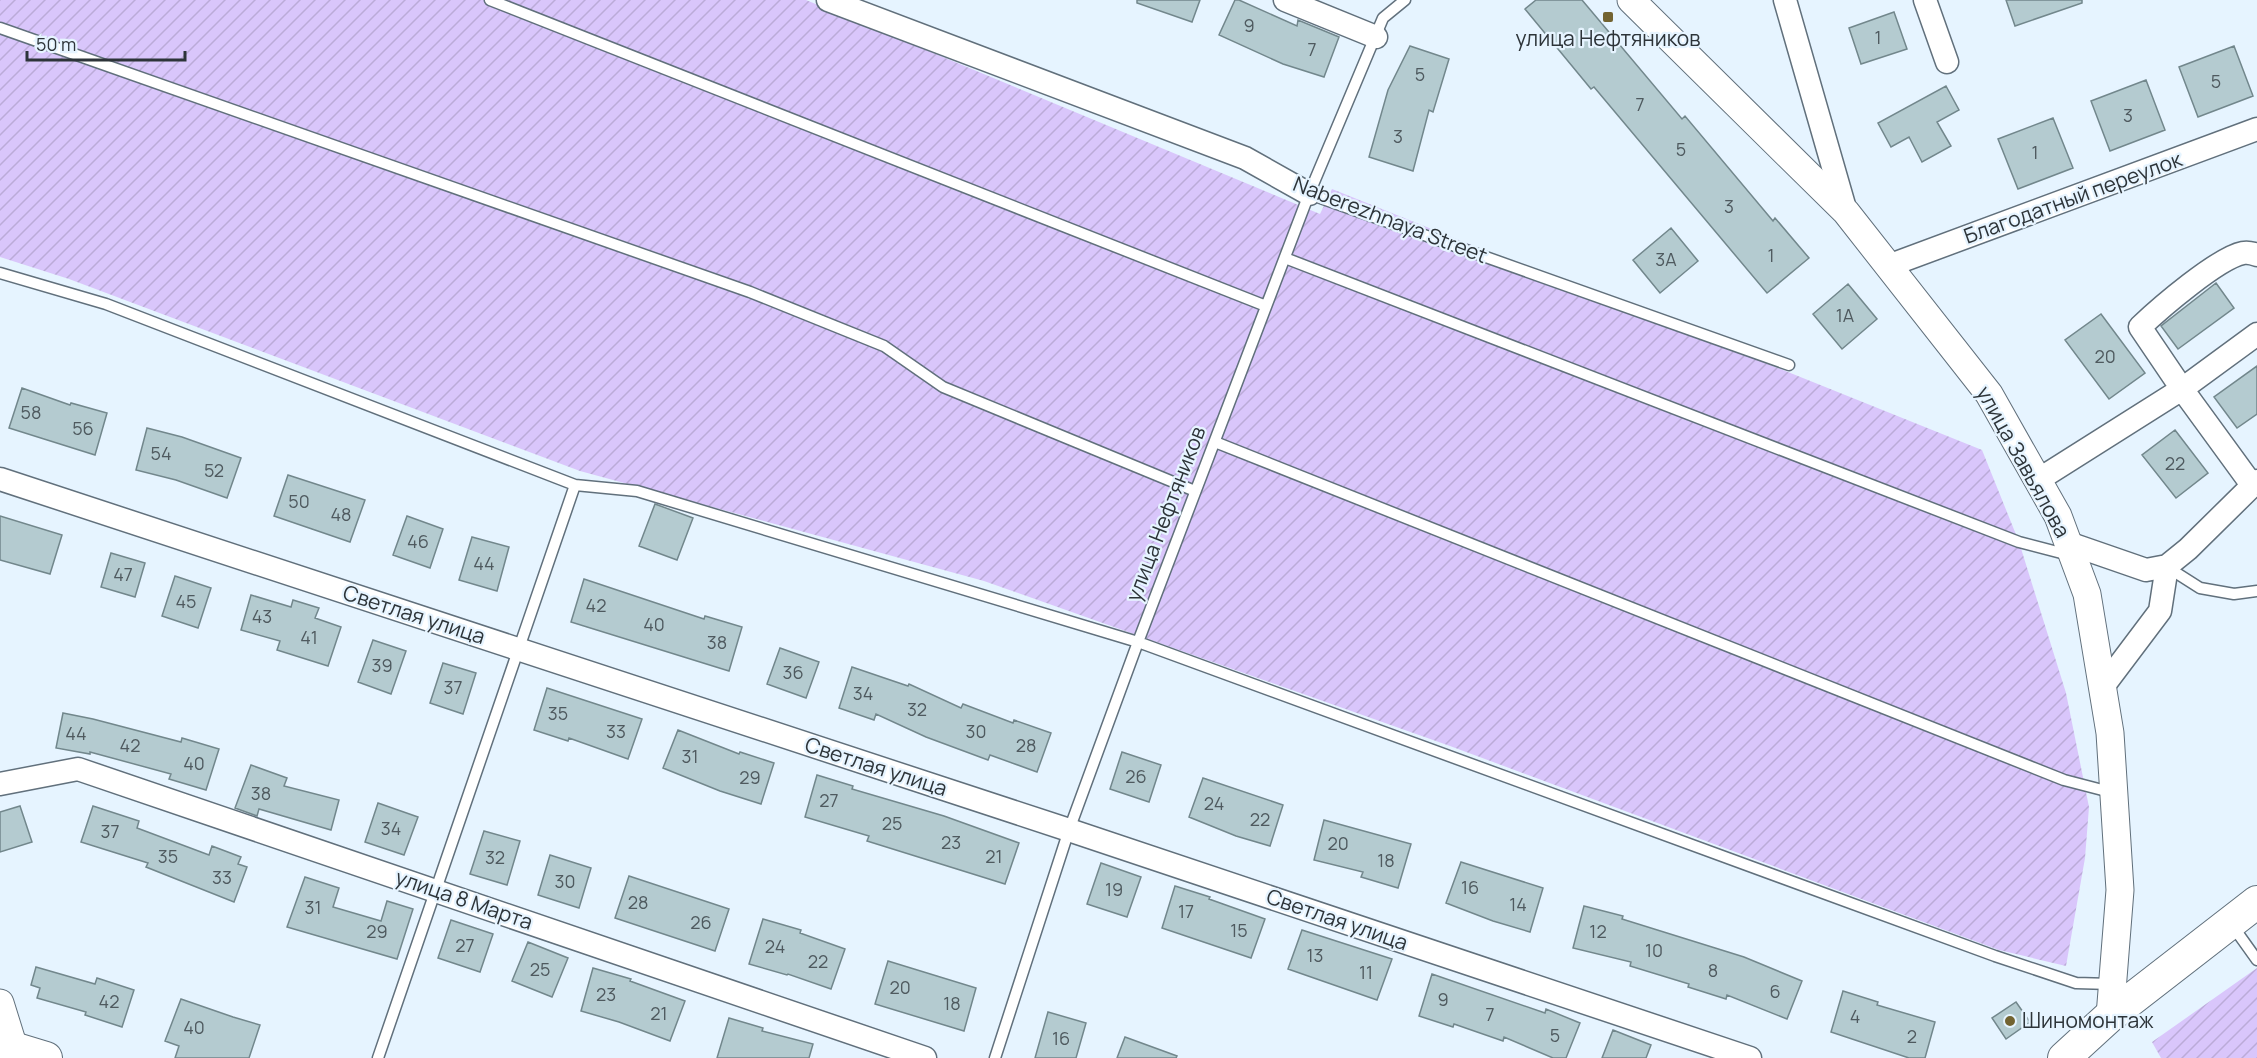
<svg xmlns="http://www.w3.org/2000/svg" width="2257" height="1058" viewBox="0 0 2257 1058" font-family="Manrope,sans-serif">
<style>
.garden{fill:url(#garden-furrows)}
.building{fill:#b4cbd0;stroke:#72878c;stroke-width:1.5}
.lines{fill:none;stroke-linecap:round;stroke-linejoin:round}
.service-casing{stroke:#61707c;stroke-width:13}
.minor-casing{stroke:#61707c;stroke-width:25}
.tertiary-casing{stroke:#61707c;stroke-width:29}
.secondary-casing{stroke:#61707c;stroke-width:34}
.service{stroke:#fff;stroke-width:10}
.minor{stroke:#fff;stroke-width:22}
.tertiary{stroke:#fff;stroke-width:27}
.secondary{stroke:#fff;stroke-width:32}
.poi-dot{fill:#726331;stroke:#e6f4ff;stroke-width:2}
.labels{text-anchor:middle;stroke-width:4.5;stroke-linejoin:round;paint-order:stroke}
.number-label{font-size:18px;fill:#4f5a5f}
.poi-label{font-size:21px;fill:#2d3439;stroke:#e6f4ff}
.street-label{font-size:21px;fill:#2d3439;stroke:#e6f4ff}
</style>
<defs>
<pattern id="garden-furrows" width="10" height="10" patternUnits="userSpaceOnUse" patternTransform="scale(1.5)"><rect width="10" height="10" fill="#d9c6fb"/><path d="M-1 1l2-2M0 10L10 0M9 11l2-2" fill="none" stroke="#bbabd8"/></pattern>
</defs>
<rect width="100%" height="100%" fill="#e6f4ff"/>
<path class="garden" d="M0,0H806L1320,214L1332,189L1982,450L2019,542L2066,693L2089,807L2085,858L2066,966L1999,950L1450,746L984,581L580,471L69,279L0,257Z
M2257,968V1058H2161L2152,1042Z"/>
<path class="building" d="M1137,0H1200L1192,22L1137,3Z
M1235,0H1239L1297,26L1298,20L1339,37L1324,77L1283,64L1219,35Z
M1536,0H1582L1682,119L1685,116L1773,221L1775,218L1809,258L1767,293L1594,87L1591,89L1525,9Z
M2006,0H2082V3L2015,26Z
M1894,12L1907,49L1861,64L1849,28Z
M1410,46L1449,59L1433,112L1429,110L1413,171L1369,157L1388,90Z
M2234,46L2253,96L2198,117L2179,67Z
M2146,80L2165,130L2110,151L2091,101Z
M1946,86L1959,110L1937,122L1951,146L1922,162L1909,137L1891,147L1878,123Z
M2053,118L2073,168L2018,189L1998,139Z
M1671,228L1698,261L1660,293L1633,260Z
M2216,283L2234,308L2178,349L2161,326Z
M1848,284L1877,319L1842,349L1813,314Z
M2101,314L2145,373L2109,399L2065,340Z
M2257,366V414L2237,428L2214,397Z
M22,388L70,405L71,403L107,413L95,455L9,428Z
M147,428L182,437L241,458L227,498L176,480L136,470Z
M2175,430L2208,473L2176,498L2142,455Z
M288,475L365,500L350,542L274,516Z
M655,504L693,518L677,560L639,546Z
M0,516L62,535L50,574L0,560Z
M407,516L443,529L430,568L393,555Z
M472,537L509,547L497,591L459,580Z
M111,553L145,563L135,597L101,587Z
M175,576L211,588L198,628L162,616Z
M584,579L704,619L705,616L742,627L729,671L571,622Z
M251,595L291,607L293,600L319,608L315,618L341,627L328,666L277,650L280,641L241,630Z
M373,640L406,651L391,694L358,682Z
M780,648L819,662L806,698L767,684Z
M443,663L476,673L463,714L430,703Z
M852,667L908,686L909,684L961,708L963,704L1013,723L1014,720L1051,733L1037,772L990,755L988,760L926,737L876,714L874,720L839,708Z
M547,688L642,719L628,759L569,738L568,741L534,730Z
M63,713L93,719L181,742L182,738L219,749L206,790L169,779L171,774L90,752V754L56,748Z
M678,730L739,754L740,752L774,763L761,804L720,791L663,768Z
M1122,752L1161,765L1149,802L1110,789Z
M251,765L287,778L284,786L339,800L331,830L259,809L257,816L235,808Z
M817,775L853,786L852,789L944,816L1019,843L1005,884L867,841L869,836L805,817Z
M1203,778L1283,805L1270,846L1236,836L1189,817Z
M378,803L418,817L404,855L365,842Z
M20,806L32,842L0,852V812Z
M93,806L139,821L137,828L209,855L212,846L241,857L238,864L247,867L234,902L146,867L148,863L81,842Z
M1324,820L1411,844L1398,888L1361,877L1363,872L1314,860Z
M484,831L520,841L507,885L470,874Z
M550,855L591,868L579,908L538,895Z
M1461,862L1543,888L1530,932L1493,921L1446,903Z
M1101,863L1141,877L1127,917L1087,904Z
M629,876L729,909L715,951L615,918Z
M305,877L339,888L333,907L381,921L387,901L413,909L397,959L287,927Z
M1175,886L1210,897L1209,899L1265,919L1251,958L1162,928Z
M1584,906L1623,916L1622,919L1744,957L1802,981L1787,1019L1727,995L1726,999L1688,987L1689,984L1630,966L1631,962L1573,948Z
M763,919L801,930L800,933L845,949L831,989L788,974L787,975L749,964Z
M451,920L493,934L480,972L438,958Z
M1302,930L1392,959L1377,1000L1288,969Z
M528,942L568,958L552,997L512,981Z
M888,961L976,988L964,1031L875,1004Z
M36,967L95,984L97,978L134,990L122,1027L85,1015L86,1012L37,998L40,988L31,985Z
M593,968L631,979L630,981L685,1001L670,1041L619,1022L581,1011Z
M1432,974L1545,1013L1546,1009L1580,1023L1566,1058H1553L1504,1037L1503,1041L1454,1024L1453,1027L1419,1016Z
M1843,991L1878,1002L1877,1005L1935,1022L1925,1058H1909L1831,1032Z
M181,999L233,1017L260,1025L249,1058H175L179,1046L165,1041Z
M2016,1002L2030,1022L2006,1039L1992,1018Z
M1048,1012L1086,1023L1076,1058H1035Z
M729,1018L763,1028L762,1031L813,1044L809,1058H717Z
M1613,1030L1651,1045L1646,1058H1602Z
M1125,1037L1177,1056L1176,1058H1117Z"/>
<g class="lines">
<defs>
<path id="service" d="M490,0L1266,306
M0,28L750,292L884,346L943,387L1195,491
M1309,194L1789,365
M1285,258L2019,542L2069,555
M0,273L106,304L575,485L637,491L1138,642L1995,956L2076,983L2111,984
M1215,442L2064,780L2114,793
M2167,567L2200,588L2234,594L2257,591
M2232,925L2257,960
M378,1058L575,485
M995,1058L1069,830L1138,642L1309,194L1383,18L1405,0"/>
<path id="minor" d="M828,0L1245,158L1309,194
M1285,0L1376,37
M1785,0L1846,212
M1925,0L1947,62
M1888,266L2257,129
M0,479L1069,830L1750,1058
M2038,480L2182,389L2257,334
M2252,485L2182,389L2140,327C2160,308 2218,258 2243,253C2248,252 2252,253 2257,255
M2068,543L2146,570L2167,566L2188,549L2257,481
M2102,688L2160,611L2167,566
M0,784L78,769L925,1058"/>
<path id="tertiary" d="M1631,0L1846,212L1989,394L2058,516L2087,594L2110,733L2120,890L2110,1016
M0,1003L14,1048"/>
<path id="secondary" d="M0,1044L46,1058
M2064,1058L2110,1016L2257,902"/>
</defs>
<use href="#service" class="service-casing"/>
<use href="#minor" class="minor-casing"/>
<use href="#tertiary" class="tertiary-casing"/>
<use href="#secondary" class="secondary-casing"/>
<use href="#service" class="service"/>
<use href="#minor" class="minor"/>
<use href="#tertiary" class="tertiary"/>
<use href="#secondary" class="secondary"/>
</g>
<g class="poi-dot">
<rect x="1602" y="11" width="12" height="12" rx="3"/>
<circle cx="2010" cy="1021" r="6"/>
</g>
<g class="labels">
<g class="number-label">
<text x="1249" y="32">9</text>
<text x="1878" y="44">1</text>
<text x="1312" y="56">7</text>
<text x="1420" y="81">5</text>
<text x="2216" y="88">5</text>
<text x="1640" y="111">7</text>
<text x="2128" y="122">3</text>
<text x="1398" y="143">3</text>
<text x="1681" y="156">5</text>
<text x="2035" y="159">1</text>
<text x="1729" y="213">3</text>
<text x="1771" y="262">1</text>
<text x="1666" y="266">3А</text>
<text x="1845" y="322">1А</text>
<text x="2105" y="363">20</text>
<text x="31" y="419">58</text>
<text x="83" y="435">56</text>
<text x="161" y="460">54</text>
<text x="2175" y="470">22</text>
<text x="214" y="477">52</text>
<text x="299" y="508">50</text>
<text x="341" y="521">48</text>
<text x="418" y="548">46</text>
<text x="484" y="570">44</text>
<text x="123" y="581">47</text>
<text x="186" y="608">45</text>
<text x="596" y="612">42</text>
<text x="262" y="623">43</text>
<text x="654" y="631">40</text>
<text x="309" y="644">41</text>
<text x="717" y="649">38</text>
<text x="382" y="672">39</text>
<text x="793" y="679">36</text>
<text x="453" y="694">37</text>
<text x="863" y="700">34</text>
<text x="917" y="716">32</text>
<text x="558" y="720">35</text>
<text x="616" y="738">33</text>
<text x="976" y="738">30</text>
<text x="76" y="740">44</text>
<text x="130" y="752">42</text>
<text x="1026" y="752">28</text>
<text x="690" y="763">31</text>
<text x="194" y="770">40</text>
<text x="1136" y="783">26</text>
<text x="750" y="784">29</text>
<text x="261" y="800">38</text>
<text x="829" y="807">27</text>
<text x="1214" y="810">24</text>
<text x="1260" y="826">22</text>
<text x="892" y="830">25</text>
<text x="391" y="835">34</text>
<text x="110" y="838">37</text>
<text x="951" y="849">23</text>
<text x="1338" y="850">20</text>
<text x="168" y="863">35</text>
<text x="994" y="863">21</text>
<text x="495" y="864">32</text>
<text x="1386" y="867">18</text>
<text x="222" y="884">33</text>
<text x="565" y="888">30</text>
<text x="1470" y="894">16</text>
<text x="1114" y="896">19</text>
<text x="638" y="909">28</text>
<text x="1518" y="911">14</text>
<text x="313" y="914">31</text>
<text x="1186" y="918">17</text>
<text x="701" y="929">26</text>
<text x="1239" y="937">15</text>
<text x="377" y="938">29</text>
<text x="1598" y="938">12</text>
<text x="465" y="952">27</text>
<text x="775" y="953">24</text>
<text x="1654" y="957">10</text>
<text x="1315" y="962">13</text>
<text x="818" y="968">22</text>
<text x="540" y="976">25</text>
<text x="1713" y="977">8</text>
<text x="1366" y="979">11</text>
<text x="900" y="994">20</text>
<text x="1775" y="998">6</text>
<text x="606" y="1001">23</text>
<text x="1443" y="1006">9</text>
<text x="109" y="1008">42</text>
<text x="952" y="1010">18</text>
<text x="659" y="1020">21</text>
<text x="1490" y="1021">7</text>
<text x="1855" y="1023">4</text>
<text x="194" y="1034">40</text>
<text x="1555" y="1042">5</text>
<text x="1912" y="1043">2</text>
<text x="1061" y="1045">16</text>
</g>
<g class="poi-label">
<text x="1608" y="46">улица Нефтяников</text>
<text x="2022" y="1028" text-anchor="start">Шиномонтаж</text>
</g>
<g class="street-label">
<text transform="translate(2073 198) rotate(-20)" y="7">Благодатный переулок</text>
<text transform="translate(1390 220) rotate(21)" y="7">Naberezhnaya Street</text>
<text transform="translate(2023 462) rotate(61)" y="7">улица Завьялова</text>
<text transform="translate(1166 514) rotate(-69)" y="7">улица Нефтяников</text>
<text transform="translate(414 615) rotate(18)" y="7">Светлая улица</text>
<text transform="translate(876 767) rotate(18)" y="7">Светлая улица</text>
<text transform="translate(464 900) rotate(19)" y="7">улица 8 Марта</text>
<text transform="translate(1337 920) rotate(19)" y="7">Светлая улица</text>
</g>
</g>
<path d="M27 51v9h158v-9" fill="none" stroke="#2d3439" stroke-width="3"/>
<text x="36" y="51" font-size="18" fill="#2d3439" stroke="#e6f4ff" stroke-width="4.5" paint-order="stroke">50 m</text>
</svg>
